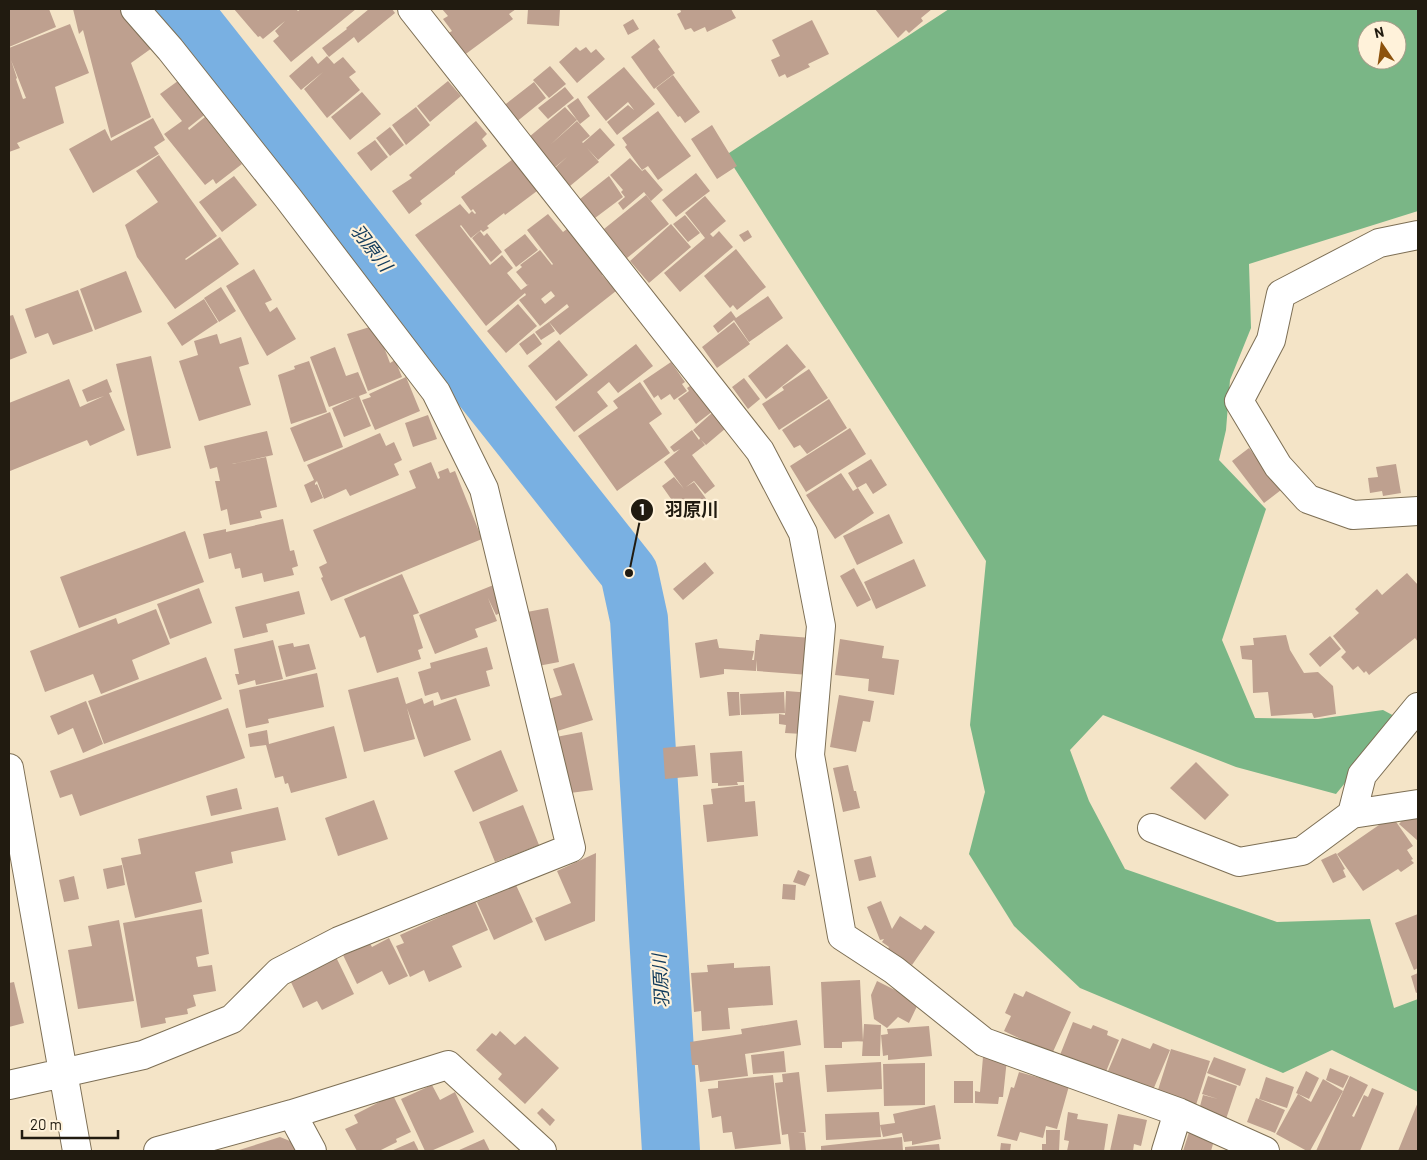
<svg xmlns="http://www.w3.org/2000/svg" width="1427" height="1160" viewBox="0 0 1427 1160" font-family="Barlow,'Noto Sans JP',sans-serif">
<style>
.forest{fill:#7ab686;fill-rule:evenodd}
.lines{fill:none;stroke-linecap:round;stroke-linejoin:round}
.river{stroke:#79b0e2;stroke-width:58}
.building{fill:#bea08f;fill-rule:evenodd}
.minor-casing{stroke:#7d6f55;stroke-width:30}
.minor{stroke:#fff;stroke-width:28}
.labels{text-anchor:middle;stroke-width:4.5;stroke-linejoin:round;paint-order:stroke}
.water-label{font-size:18px;font-style:italic;fill:#103a5b;stroke:#fff2da}
.leader{fill:none;stroke:#211b10;stroke-width:2}
.callout-dot{fill:#211b10;stroke:#fff2da;stroke-width:2}
.mark-label{font-size:15px;text-anchor:middle;font-weight:bold;fill:#fff}
.callout-label{font-size:18px;text-anchor:middle;font-weight:bold;fill:#211b10;stroke:#fff2da;stroke-width:4.5;stroke-linejoin:round;paint-order:stroke}
</style>
<rect width="100%" height="100%" fill="#f4e4c7"/>
<path class="forest" d="M949,9H1418V211L1249,264L1251,328L1230,380L1226,430L1219,460L1266,509L1222,640L1255,718L1318,719L1383,710L1398,718L1336,794L1236,767L1103,715L1070,750L1089,801L1125,869L1277,922L1370,919L1394,1008L1418,999V1092L1332,1050L1283,1073L1080,988L1014,926L969,854L985,792L970,725L986,561L726,155ZM1367,30H1397V60H1367Z"/>
<g class="lines">
<path class="river" d="M182,9L629,573L639,619L671,1151"/>
</g>
<path class="building" d="M9,9H49L56,27L9,47Z
M73,9H122L152,48L131,63L151,117L111,138L83,30L79,34Z
M234,9H296L298,11L301,9H356L291,62L273,41L279,36L275,31L285,21L263,39L260,36L258,37Z
M369,9H392L395,13L358,43L354,37L329,57L322,48L347,29L346,28Z
M442,9H516L509,14L513,19L463,56L447,34L452,31L443,19L448,16Z
M528,9H560L559,26L527,24Z
M680,9H731L736,18L707,32L705,27L694,32L691,28L685,30L677,14L681,12Z
M875,9H932L921,18L923,21L909,33L906,30L898,38Z
M633,19L639,29L628,35L623,25Z
M812,20L829,54L808,64L810,67L787,78L785,74L779,77L771,60L780,56L772,40Z
M70,24L89,73L55,87L64,123L17,143L20,148L9,152V48ZM11,60L26,98L23,99L16,79L17,78Z
M654,39L660,47L658,49L675,73L654,89L631,57Z
M576,47L580,51L586,47L591,53L596,49L605,59L577,83L559,62Z
M312,56L318,64L327,56L334,64L343,57L356,72L349,77L360,90L327,118L304,89L323,72L301,90L289,76Z
M550,66L566,84L549,98L533,80Z
M624,67L655,104L617,135L607,122L628,105L634,110L628,102L606,121L587,97Z
M673,75L700,112L685,123L680,116L678,117L656,88Z
M182,78L208,112L188,128L189,130L205,117L242,164L216,184L213,179L205,185L164,134L182,121L160,94Z
M448,81L461,96L430,122L417,106Z
M534,82L546,98L515,123L502,107Z
M565,87L574,98L548,119L538,108Z
M362,92L381,114L350,140L331,117Z
M578,98L590,116L580,124L567,106Z
M416,107L430,125L406,145L392,125Z
M565,107L577,120L550,145L577,121L590,136L582,142L583,143L600,128L615,145L598,160L587,148L599,162L570,186L555,168L567,157L553,169L529,137Z
M658,111L691,156L658,180L648,166L642,170L625,147L627,145L622,138Z
M153,118L165,140L154,147L159,154L93,193L69,149L105,129L111,141Z
M476,121L487,134L482,139L487,146L455,172V174L420,201L422,204L409,214L392,191L412,178L409,175Z
M712,125L737,166L717,179L691,139Z
M390,127L404,145L390,156L376,138Z
M375,140L388,157L371,171L357,153Z
M159,155L217,236L185,259L186,260L220,237L239,264L175,309L137,257L125,225L158,202L136,171Z
M630,158L643,172L642,171L645,169L663,190L651,201L644,192L623,210L618,203L625,197L621,192L623,190L610,175Z
M513,159L537,191L505,215L504,213L487,226L489,228L483,232L481,230L471,238L461,225L460,226L490,265L502,255L513,268L507,273L521,290L529,284L527,285L516,272L522,267L520,265L540,250L552,265L553,264L527,230L548,214L563,232L567,229L589,257L591,255L605,272L602,275L616,291L560,335L549,322L569,307L567,304L540,326L519,300L526,295L525,293L486,326L415,235L460,204L469,214L472,211L475,214L476,213L473,209L471,211L461,197ZM551,291L555,296L545,304L541,299Z
M696,173L710,191L676,217L662,200Z
M234,176L257,205L222,232L199,202Z
M609,176L623,197L595,218L580,199Z
M646,195L669,224L627,258L604,229Z
M705,196L726,221L710,234L713,237L719,231L733,247L680,292L664,273L705,238L685,213Z
M685,215L700,233L688,242L673,224Z
M671,224L691,247L649,283L630,261Z
M748,230L752,237L744,242L739,235Z
M480,231L484,236L487,233L502,252L491,262L472,238Z
M525,234L538,250L516,267L504,250Z
M736,249L766,287L737,310L733,305L730,308L704,276Z
M254,269L272,300L265,303L270,312L277,307L296,339L267,356L226,286Z
M126,271L142,312L95,330L80,289Z
M221,287L236,311L219,322L204,298Z
M78,290L93,331L53,345L48,333L35,338L25,309Z
M768,296L783,318L749,342L734,320L718,333L713,326L731,311L736,318Z
M204,299L218,322L182,346L167,323Z
M518,304L537,326L506,353L487,331Z
M13,315L27,353L9,360V316Z
M549,322L555,331L541,340L535,332Z
M734,322L750,344L717,368L702,347Z
M373,326L379,342H382L390,363L395,360L402,377L368,391L347,334Z
M534,333L542,344L527,355L519,344Z
M217,334L220,344L241,337L249,364L239,367L251,405L199,421L179,361L198,355L194,341Z
M559,340L588,375L556,401L528,366Z
M636,344L653,366L618,393L609,382L597,392L608,406L574,432L555,407Z
M787,344L806,367L766,399L748,376Z
M335,347L346,376L358,372L367,393L359,396L371,426L344,437L332,408L356,397L329,407L310,357Z
M151,356L171,448L137,456L116,364Z
M309,361L327,412L291,424L278,375L295,369L294,366Z
M671,362L685,382L682,384L687,391L674,400L670,394L661,400L658,395L654,398L643,381Z
M809,369L828,398L779,430L762,404L784,390L782,387Z
M406,377L420,411L375,430L362,400L371,397L369,394Z
M744,378L760,399L748,409L732,387Z
M69,379L80,407L104,396L87,402L82,390L107,379L112,392L109,393L125,430L90,446L87,440L10,471L9,403Z
M640,382L662,414L649,423L670,453L617,491L578,436L618,408L613,401Z
M693,384L713,411L696,424L678,399L689,391L687,388Z
M829,399L847,428L807,454L800,445L794,448L782,430Z
M330,412L343,447L304,462L290,428Z
M713,412L726,428L706,445L701,440L705,445L692,455L715,486L705,494L694,481L686,487L694,482L707,500L683,516L662,486L674,477L684,489L664,462L680,449L674,452L670,447L692,430L699,440L700,438L693,430Z
M428,415L437,439L413,447L405,423Z
M850,428L866,454L806,492L790,466Z
M267,431L273,455L232,464L266,457L277,507L260,511L262,518L230,525L227,509L221,511L215,481H220L217,467L210,469L204,446Z
M380,433L386,446L394,442L402,460L394,464L399,475L350,496L346,489L324,499L317,481L315,483V485L317,484L323,498L311,503L304,485L314,480L307,465Z
M1249,448L1281,490L1264,503L1232,461Z
M871,459L887,485L873,494L866,483L857,488L848,473Z
M431,462L438,479L440,478L438,472L448,468L450,473L455,471L482,539L331,601L321,578L323,577L319,567L327,563L313,530L416,488L409,471Z
M1396,464L1401,493L1383,496L1382,491L1370,493L1368,478L1378,477L1376,467Z
M841,473L853,491L858,488L874,513L835,539L806,495Z
M889,514L903,543L857,565L843,536Z
M283,519L290,551L294,550L298,566L292,568L294,575L264,582L262,573L242,578L240,568L235,569L231,553L209,559L203,534L226,529V532Z
M185,531L204,582L79,628L60,577Z
M914,559L926,586L876,609L864,582Z
M705,562L714,573L683,600L673,589Z
M854,568L871,600L857,607L840,576Z
M1407,573L1418,585V642L1415,638L1369,675L1366,671L1364,673L1358,666L1353,670L1341,657L1346,652L1333,636L1359,613L1355,609L1377,589L1382,595Z
M402,574L419,613L413,615L423,648L418,650L421,659L377,673L365,636L360,638L344,599Z
M501,582L506,610L496,615L488,598L497,621L475,629L478,637L435,654L419,615Z
M199,588L212,623L170,639L157,604Z
M299,591L305,614L266,624L268,632L243,638L235,607Z
M548,608L559,662L538,666L527,612Z
M156,609L170,644L132,660L139,679L101,694L93,674L45,692L30,651L116,618L118,624Z
M760,634L812,638L809,675L757,671V660L756,671L724,669V674L700,678L695,643L717,639L719,648L754,651L752,660H754L756,640H759Z
M1286,635L1290,650L1304,673L1318,672L1333,686L1336,714L1314,718L1312,713L1271,716L1268,692L1253,693L1252,660L1242,659L1240,646L1254,645L1253,638Z
M1330,636L1341,649L1320,667L1309,654Z
M840,639L884,646L882,658L899,660L894,695L868,691L869,679L835,675Z
M273,640L283,679L256,685L255,680L238,685L235,674H239L234,649Z
M293,643L294,647L309,644L316,669L286,677L278,646Z
M487,647L493,669L486,671L490,686L441,700L438,692L425,696L418,672L431,668L430,663Z
M206,657L222,699L104,744L88,701Z
M574,663L593,720L554,732L545,700L562,695L553,669Z
M317,673L324,707L268,719L269,723L246,728L239,690Z
M398,677L406,704L422,698L424,704L433,700L434,706L456,698L471,740L424,757L407,708L415,739L364,752L348,690Z
M786,691L812,693L803,734L785,733L786,725L779,724V714L785,715Z
M727,692H739L740,715L729,716Z
M784,692L785,713L741,715L740,694Z
M839,695L874,701L870,722L863,721L856,752L830,747Z
M86,701L103,744L83,753L73,728L58,735L50,716Z
M228,708L245,758L80,816L72,794L60,798L50,771Z
M334,726L347,778L291,793L288,783L285,784L283,776L275,778L266,745L250,747L248,734L267,730L269,744Z
M582,732L593,790L570,793L556,737Z
M695,745L698,776L665,779L663,748Z
M501,750L518,791L473,812L454,771Z
M742,751L744,782H737L738,785L718,786V783H712L710,753Z
M1196,762L1229,795L1205,820L1170,788Z
M848,765L854,791H856L860,808L843,812L833,768Z
M744,785L745,802L755,801L758,836L707,842L703,805L713,804L711,789Z
M237,788L242,809L211,816L206,796Z
M374,800L388,839L338,856L325,818Z
M523,805L539,845L495,862L479,822Z
M278,807L286,840L231,852L233,863L195,872L202,902L135,918L121,858L141,854L138,839Z
M1414,807L1418,810V841L1399,824Z
M1392,816L1413,846L1407,850L1413,859L1411,860L1414,863L1401,872L1398,869L1363,891L1337,854Z
M596,853L595,921L545,941L535,918L571,903L557,871Z
M1336,853L1345,869L1343,870L1346,877L1333,883L1321,860Z
M871,856L876,877L859,881L854,860Z
M122,865L125,885L107,889L103,869Z
M798,870L810,875L805,886L793,882Z
M74,876L79,899L64,902L59,880Z
M783,884L796,885L795,900L782,899Z
M516,885L533,922L494,940L477,902Z
M475,901L488,930L452,946L462,967L429,982L424,970L410,977L396,946L404,943L400,935Z
M881,901L892,929L900,916L921,930L925,925L935,932L912,965L888,949L889,947L882,942L884,939L880,940L867,907Z
M202,909L209,954L196,957L198,967L212,965L216,991L193,995L196,1006L187,1009L188,1014L165,1018L166,1023L141,1028L123,923Z
M1418,914V968L1414,970L1395,923Z
M119,920L134,1001L78,1009L68,950L92,946L88,926Z
M389,938L408,976L389,985L382,971L357,984L343,955L369,942L372,947Z
M336,957L354,994L322,1010L317,1001L303,1008L290,980Z
M734,963V968L770,966L773,1005L728,1008L730,1029L702,1031L701,1011L694,1012L691,973L708,972L707,965Z
M1418,973V992L1416,993L1411,976Z
M860,980L863,1041L842,1042V1048H824L821,982Z
M877,981L919,1002L909,1023L898,1017L887,1028L874,1019L871,995Z
M14,982L24,1023L9,1027V983Z
M1026,991L1071,1012L1052,1054L1004,1031L1011,1016L1005,1013L1014,993L1023,997Z
M797,1020L801,1045L745,1054L748,1076L700,1082L698,1065H692L690,1042L742,1034L741,1029Z
M1073,1022L1091,1029L1093,1025L1108,1031L1107,1035L1119,1040L1105,1074L1060,1055Z
M864,1024L881,1025L880,1056H862Z
M929,1026L932,1056L888,1060V1055L883,1056L881,1035L888,1034L887,1029Z
M500,1031L515,1045L525,1036L559,1068L525,1104L498,1079L502,1074L476,1050L492,1033L496,1036Z
M1122,1038L1150,1049L1153,1043L1170,1050L1153,1090L1108,1071Z
M1171,1049L1210,1061L1196,1105L1157,1093Z
M784,1051L786,1072L753,1074L751,1055Z
M983,1057L1007,1059L1003,1097H999L998,1104L975,1103V1091L980,1092Z
M1214,1057L1246,1069L1240,1086L1207,1073Z
M881,1062L882,1089L827,1092L825,1065Z
M925,1063V1105L884,1106L883,1064Z
M1330,1068L1349,1076L1343,1088L1326,1080Z
M1306,1071L1319,1078L1309,1099L1296,1093Z
M799,1072L806,1132L798,1133H804L806,1151H790L788,1134L782,1135L775,1083L783,1082L782,1074Z
M1019,1072L1069,1086L1057,1129L1046,1126L1043,1138L1020,1132L1017,1141L997,1136L1011,1087L1014,1088Z
M773,1075L781,1144L735,1149L732,1132L723,1133L721,1116L712,1118L708,1089L718,1088V1081Z
M1208,1076L1237,1086L1226,1119L1199,1110L1203,1095L1218,1099L1202,1094Z
M1350,1076L1368,1085L1352,1116L1354,1117L1364,1095L1368,1097L1372,1088L1384,1093L1360,1151H1316Z
M1266,1077L1294,1087L1287,1108L1259,1099Z
M1323,1079L1343,1091L1310,1151H1307L1276,1134L1298,1094L1311,1102Z
M954,1081H973V1103H954Z
M432,1085L440,1100L455,1092L474,1132L431,1151H425L401,1099Z
M393,1095L411,1132L396,1139L397,1142L379,1151H357L345,1129L358,1123L354,1115Z
M1256,1098L1285,1110L1275,1133L1247,1122Z
M1418,1102V1151H1398Z
M935,1105L941,1139L912,1145V1141L904,1142L902,1133L883,1137L880,1125L895,1123L893,1114Z
M542,1108L555,1120L550,1126L537,1113Z
M879,1112L881,1137L826,1140L825,1114Z
M1068,1112L1078,1114L1077,1119L1108,1124L1104,1151H1067L1069,1141L1064,1140Z
M1118,1114L1147,1120L1141,1146L1134,1144L1133,1151H1110Z
M1190,1129L1215,1137L1211,1151H1183Z
M1046,1130H1060L1059,1151H1042V1144H1046Z
M280,1137L295,1143L298,1151H236Z
M902,1137L903,1151H821V1146Z
M484,1139L490,1151H457Z
M414,1141L419,1151H391Z
M1001,1143L1011,1144L1010,1151H1000Z
M939,1144L940,1151H905V1147Z"/>
<g class="lines">
<defs>
<path id="minor" d="M412,9L760,451L803,533L821,626L810,755L842,936L894,970L984,1042L1178,1112L1265,1151
M1418,235L1379,243L1281,294L1271,340L1239,401L1278,466L1308,499L1353,515L1418,511
M9,768L77,1151
M1352,814L1362,775L1418,707
M1152,828L1239,862L1302,851L1352,814L1418,804
M9,1085L143,1055L232,1019L279,972L339,941L571,848L484,489L436,392L288,198L170,49L135,9
M292,1114L312,1151
M158,1151L292,1114L448,1065L542,1151
M1166,1151L1178,1112"/>
</defs>
<use href="#minor" class="minor-casing"/>
<use href="#minor" class="minor"/>
</g>
<g class="labels">
<g class="water-label">
<text transform="translate(371 248) rotate(52)" y="6">羽原川</text>
<text transform="translate(661 981) rotate(-93)" y="6">羽原川</text>
</g>
</g>
<path class="leader" d="M629 573L642 510"/>
<g class="callout-dot">
<circle cx="629" cy="573" r="5"/>
<circle cx="642" cy="510" r="12"/>
</g>
<g class="mark-label">
<text x="642" y="515">1</text>
</g>
<g class="callout-label">
<text x="692" y="516">羽原川</text>
</g>
<rect width="1427" height="1160" fill="none" stroke="#211b10" stroke-width="20"/>
<g transform="translate(1382 45) rotate(347)"><circle r="24" fill="#fff2da" stroke="#a69c89"/>
<path d="M0-4L9 19L0 12L-9 19Z" fill="#8c520d"/>
<text y="-8" font-size="14" font-weight="bold" text-anchor="middle" fill="#211b10">N</text>
</g>
<path d="M22 1130v8h96v-8" fill="none" stroke="#211b10" stroke-width="2.5"/>
<text x="30" y="1130" font-size="15" fill="#211b10" stroke="#fff2da" stroke-width="4" paint-order="stroke">20 m</text>
</svg>
